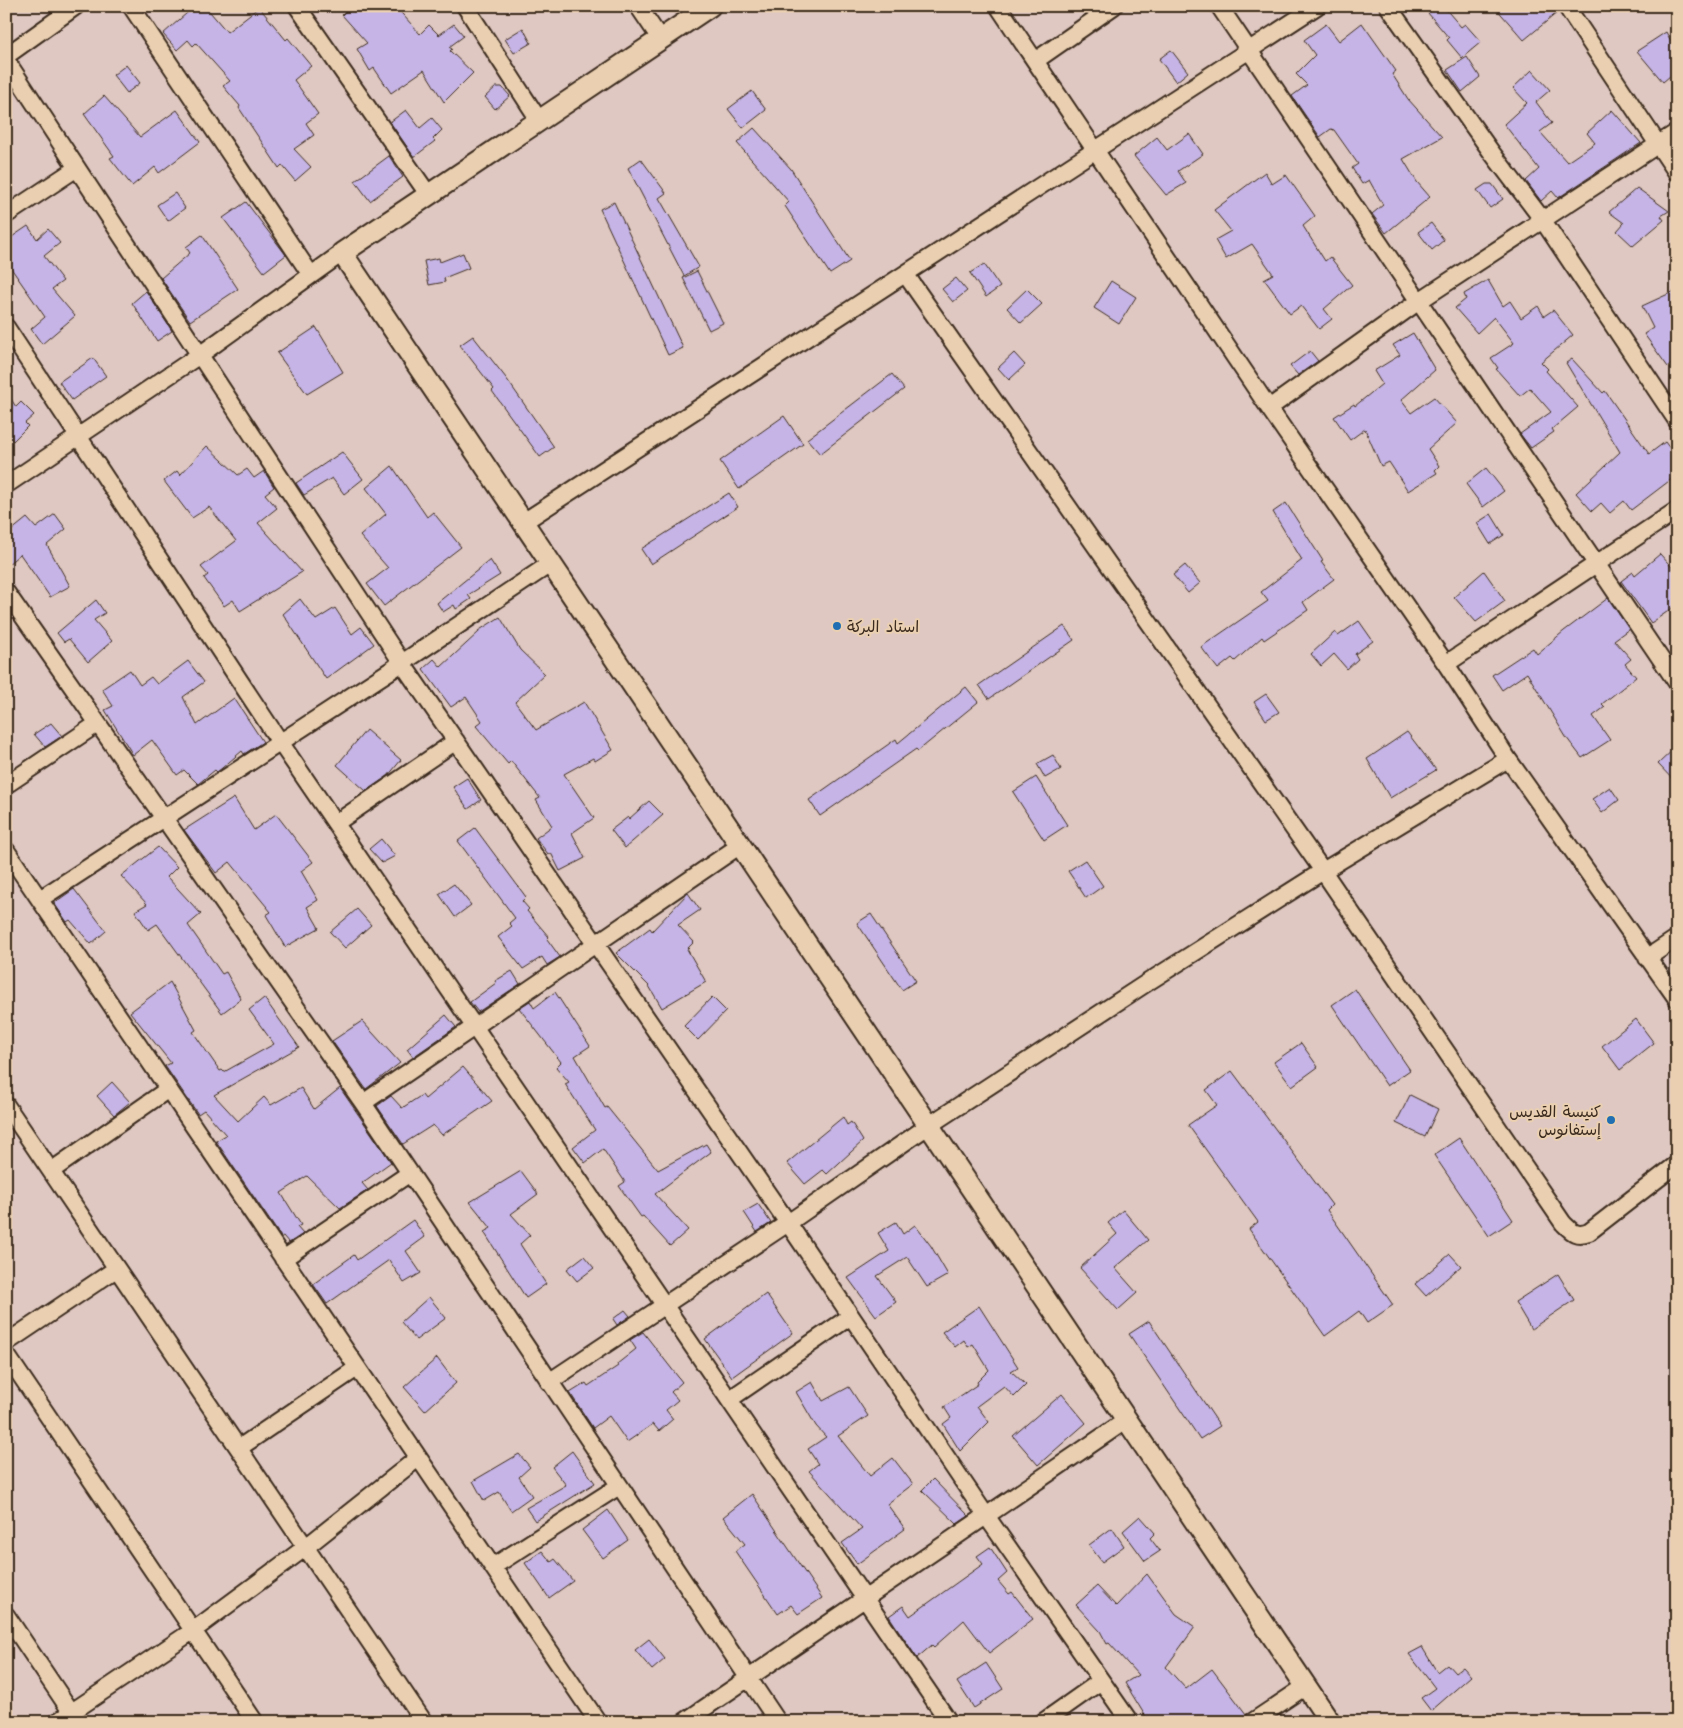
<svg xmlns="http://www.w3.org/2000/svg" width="1683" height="1728" viewBox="0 0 1683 1728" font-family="'Architects Daughter','Playpen Sans Arabic',sans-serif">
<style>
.building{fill:#c5b4e5;stroke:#3b2a1e}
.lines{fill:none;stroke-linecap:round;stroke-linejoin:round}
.minor-casing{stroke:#3b2a1e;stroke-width:20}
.tertiary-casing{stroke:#3b2a1e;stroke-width:24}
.minor{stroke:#ead0b1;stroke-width:16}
.tertiary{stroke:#ead0b1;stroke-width:20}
.poi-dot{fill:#1f6fb2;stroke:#ead0b1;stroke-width:2}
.labels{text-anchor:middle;stroke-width:4;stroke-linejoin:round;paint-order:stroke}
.poi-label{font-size:16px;fill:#3b2a1e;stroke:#ead0b1;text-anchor:start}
</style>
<rect width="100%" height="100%" fill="#dfc8c1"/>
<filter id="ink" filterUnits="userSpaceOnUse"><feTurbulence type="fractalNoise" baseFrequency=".02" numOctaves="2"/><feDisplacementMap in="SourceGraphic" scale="10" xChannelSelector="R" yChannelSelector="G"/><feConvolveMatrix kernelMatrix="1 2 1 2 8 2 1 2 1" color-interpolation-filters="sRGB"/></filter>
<g filter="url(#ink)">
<path class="building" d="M195,6H205L227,32L259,7L286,40L288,38L311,66L294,80L318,114L306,123L314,135L294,149L311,167L295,181L282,165L279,168L239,108L240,106L223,86L230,81L196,43L193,46L188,40L177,50L163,34Z
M351,6H395L420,34L429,25L439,35L454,24L464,36L449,47L452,49L450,51L473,73L444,102L424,70L391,93L374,68L370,71L357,49L367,43L342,15Z
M1422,6H1443L1461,27L1465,24L1481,42L1462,58L1447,40L1449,38Z
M1494,6H1556L1558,12L1524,40Z
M1362,23L1396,71L1392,74L1408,99L1442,137L1403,159L1417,182L1430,197L1386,233L1372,214L1383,205L1369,180L1362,184L1352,168L1358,164L1334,130L1331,129L1320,137L1292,96L1307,85L1296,74L1315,55L1304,40L1326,24L1339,41Z
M523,28L531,43L514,53L505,39Z
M1666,32L1677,52V70L1663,82L1637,51Z
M1171,50L1188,72L1176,82L1159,59Z
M1467,57L1480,77L1462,92L1447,70Z
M126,65L140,83L127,93L113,75Z
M1532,70L1550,90L1536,102L1552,123L1540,132L1567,162L1595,143L1587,133L1612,110L1641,143L1558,198L1552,191L1541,201L1526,181L1539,169L1504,124L1527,103L1513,88Z
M496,87H502L510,96L495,109L485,97Z
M752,91L766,110L743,128L728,109Z
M104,96L140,137L177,110L200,142L159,173L155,167L132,186L110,158L114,156L84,114Z
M406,110L420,128L432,118L442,130L433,139L435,141L414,157L390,122Z
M754,128L791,169L850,261L830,274L785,206L789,202L737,143Z
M1189,134L1203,154L1178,171L1186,183L1166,195L1134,156L1157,137L1167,150Z
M389,156L403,177L370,201L355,181Z
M641,159L666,193L659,198L699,267L684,276L628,168Z
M1265,172L1272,184L1286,175L1315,216L1303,226L1325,261L1330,257L1352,285L1324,309L1332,319L1319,329L1301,306L1290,314L1264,279L1273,274L1252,244L1226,259L1215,240L1231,231L1214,210Z
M1486,184H1492L1503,199L1490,208L1477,190Z
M1637,188L1669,211L1661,216L1664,220L1633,246L1617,231L1624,223L1609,212Z
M175,193L185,208L168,221L157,205Z
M246,202L286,255L264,272L223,218Z
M614,202L683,348L668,355L600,209Z
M1431,223L1444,240L1432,250L1418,232Z
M28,226L37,239L48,229L60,243L44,256L63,281L52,289L75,316L42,344L31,329L45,317L6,261V241Z
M202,235L238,289L190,321L161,278L190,253L186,247Z
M463,253L469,268L444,278L445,282L429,285L424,261L439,258L440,262Z
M984,264L1000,287L986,297L970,273Z
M697,271L723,323L709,330L683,278Z
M956,278L967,291L953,302L942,289Z
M1488,280L1503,306L1510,301L1521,318L1538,306L1544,316L1553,310L1573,335L1541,362L1548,369L1546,371L1578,407L1552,429L1554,432L1531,448L1520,434L1551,412L1530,388L1520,396L1496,369L1498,368L1491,358L1514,343L1494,317L1477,333L1455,308L1466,299L1464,294Z
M1111,281L1136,297L1119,324L1094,308Z
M1027,289L1042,304L1021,323L1007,308Z
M1677,290V359L1668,367L1644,334L1653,328L1642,306Z
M146,291L172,331L157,341L132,303Z
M316,327L343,372L307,394L277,353Z
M1413,333L1435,370L1401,400L1411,413L1434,397L1457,423L1428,449L1439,466L1435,470L1437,473L1408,491L1389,462L1381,466L1365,429L1350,440L1334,417L1354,404L1355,406L1382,384L1374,371L1400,355L1393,345Z
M473,336L506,378L554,447L540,457L492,391L494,389L460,345Z
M1310,351L1318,361L1298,375L1290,366Z
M1014,353L1025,365L1009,380L998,368Z
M93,358L106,376L72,400L59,382Z
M1572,359L1603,393L1605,391L1649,454L1665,442L1677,458V475L1631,510L1624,501L1610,513L1601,503L1592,511L1576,493L1620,452L1566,363Z
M892,374L904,389L820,454L807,439Z
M6,391L16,407L21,402L34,415L25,423L28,426L13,441L6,433Z
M784,416L803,444L739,489L720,461Z
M207,446L238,475L247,469L254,478L264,471L274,487L265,494L277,508L258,523L302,572L240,611L233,600L224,606L204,578L208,575L201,567L236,541L209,507L192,518L164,481L177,471L180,475Z
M342,452L363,479L344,494L332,478L304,495L296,483Z
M392,466L427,517L433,512L461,547L384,606L367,584L388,568L360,536L386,514L366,488Z
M1486,468L1504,491L1483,507L1466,484Z
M729,493L738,507L651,564L641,549Z
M1286,503L1323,561L1321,562L1334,579L1303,602L1308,610L1264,640L1262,637L1235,661L1232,658L1218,669L1201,647L1268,601L1261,592L1302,560L1273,512Z
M55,514L66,529L47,545L70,586L50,597L20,554L6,566V535L27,518L36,528Z
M1491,514L1504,535L1490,544L1477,523Z
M1660,554L1677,573V605L1651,623L1621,581L1633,572L1635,575Z
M490,560L500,575L468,595L471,599L456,609L454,605L443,612L437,603Z
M1185,565L1200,583L1188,593L1173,575Z
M1484,571L1505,601L1476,622L1454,597Z
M1608,598L1629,629L1614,640L1631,659L1625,664L1636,677L1602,704L1605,707L1593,716L1610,740L1582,758L1566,737L1527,673L1502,690L1492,675L1533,648L1537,654L1564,631Z
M300,599L316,620L335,608L352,634L361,627L374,644L326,679L283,614Z
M96,600L105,613L94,620L112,641L88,662L69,639L64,642L57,633Z
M500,617L520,650L545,674L515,702L536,730L584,702L613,750L595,761L593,758L564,774L594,818L572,833L585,858L560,871L551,853L548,854L536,838L552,826L536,800L540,798L511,761L508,764L476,726L482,721L466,697L451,707L423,669L434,659L441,667L479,632L478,631Z
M1359,621L1373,641L1355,654L1358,659L1347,669L1334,654L1321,666L1311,654L1335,632L1338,636Z
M1064,626L1074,640L989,699L979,685Z
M188,661L204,682L183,697L197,725L234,698L263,742L244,754L242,751L222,768L217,772L215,770L198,784L184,770L177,775L152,740L133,755L105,710L113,706L102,689L130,670L140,685L151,677L157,684Z
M966,687L978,702L918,751L916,749L820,816L809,800L896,739L898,743Z
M1266,694L1279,712L1266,720L1254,702Z
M51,723L62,736L45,747L34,734Z
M366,730L401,760L388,776L366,791L337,765Z
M1407,732L1436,770L1390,798L1367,759Z
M1677,746V784L1658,764Z
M1053,755L1061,769L1045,778L1037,764Z
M1036,777L1067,825L1044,840L1013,792Z
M467,778L481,800L468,809L453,787Z
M1610,787L1619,800L1602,813L1592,799Z
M234,798L254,830L276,814L313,862L301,871L318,900L307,907L319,928L285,947L266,915L271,912L230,862L216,873L184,830Z
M649,801L663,815L625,848L611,830L628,817L629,819Z
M475,828L526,897L522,901L529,909L527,911L549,937L547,939L560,957L547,965L542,957L523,969L498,937L512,926L509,923L515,918L458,841Z
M381,839L395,856L382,863L369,849Z
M158,847L177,867L167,877L201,914L188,925L222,974L226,972L241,999L222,1013L157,924L148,930L135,911L147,904L121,876Z
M1085,860L1103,886L1086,898L1068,871Z
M454,884L471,905L455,917L439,894Z
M74,889L106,931L91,944L70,920L67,922L54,903Z
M688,893L700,910L678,925L694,942L687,949L706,982L662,1008L649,986L616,953L650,928L652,931Z
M357,909L371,925L345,948L330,932Z
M871,914L916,981L902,990L857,923Z
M512,971L520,984L478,1012L470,1002L496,983L495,981Z
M170,982L196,1030L193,1032L220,1071L222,1070L224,1072L274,1044L249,1010L264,998L299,1047L214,1095L238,1121L264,1097L271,1105L301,1088L314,1109L340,1088L391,1162L362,1183L368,1190L340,1208L307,1176L281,1193L301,1225L297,1227L303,1234L289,1243L283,1236L281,1237L216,1141L226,1135L204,1110L198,1114L165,1066L171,1063L130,1012Z
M1355,989L1410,1070L1387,1086L1332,1005Z
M555,992L590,1046L575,1056L605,1108L607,1107L658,1170L706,1144L711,1152L655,1194L688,1230L670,1246L643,1216L641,1217L619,1186L625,1182L603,1149L585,1163L573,1147L595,1130L565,1084L569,1082L556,1067L561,1062L519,1008L530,1001L534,1008Z
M712,997L726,1011L698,1040L684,1026Z
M446,1015L456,1027L413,1057L407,1049Z
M1636,1019L1654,1043L1620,1070L1602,1046Z
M362,1021L400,1063L366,1089L332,1041Z
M1301,1043L1318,1067L1292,1086L1274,1062Z
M463,1067L492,1101L442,1135L433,1125L403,1144L377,1106L391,1096L402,1108L422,1095L425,1099Z
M1232,1071L1332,1205L1327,1210L1393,1305L1367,1323L1359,1311L1325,1336L1249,1229L1258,1222L1188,1125L1217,1105L1206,1090Z
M112,1082L130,1102L114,1115L97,1096Z
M1410,1095L1438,1109L1425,1137L1396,1123Z
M843,1117L847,1125L851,1122L863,1141L827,1174L823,1170L805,1184L787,1163Z
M1459,1138L1513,1220L1489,1236L1434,1155Z
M521,1171L538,1194L511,1214L530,1235L520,1244L546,1284L526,1298L484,1232L491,1228L470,1202Z
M758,1204L771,1223L757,1232L744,1212Z
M1123,1210L1148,1240L1115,1268L1137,1293L1118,1310L1080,1268L1117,1234L1108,1223Z
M413,1220L425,1237L406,1251L421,1273L404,1283L389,1260L327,1304L313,1284L354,1255L357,1260Z
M896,1222L903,1234L915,1225L931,1246L948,1275L927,1287L907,1257L877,1276L896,1302L876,1316L848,1278L889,1251L878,1233Z
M1450,1254L1461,1266L1426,1296L1415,1284Z
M584,1256L594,1268L577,1281L567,1269Z
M1558,1274L1574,1300L1531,1329L1515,1302Z
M766,1294L793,1333L732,1377L705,1339Z
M429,1297L446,1318L416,1340L401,1322Z
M979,1306L1018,1367L1011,1371L1026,1385L1014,1397L1004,1386L977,1406L989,1422L960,1451L943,1424L951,1418L944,1407L978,1384L977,1382L989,1370L973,1344L968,1347L964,1340L955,1347L942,1332Z
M625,1310L630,1316L617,1325L613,1319Z
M1149,1321L1220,1426L1200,1439L1129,1334Z
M643,1332L682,1382L671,1392L678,1400L666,1410L673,1419L659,1431L653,1424L627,1442L609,1416L593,1428L570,1393L586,1383L588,1386L618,1366L617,1364L636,1349L630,1340Z
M437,1358L456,1383L425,1411L404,1387Z
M812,1382L823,1401L849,1387L868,1416L838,1436L870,1476L893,1458L913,1484L887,1504L905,1529L857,1564L842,1543L862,1529L809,1471L818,1464L808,1449L826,1437L816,1426L796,1392Z
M1062,1394L1086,1423L1038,1465L1013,1436Z
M572,1451L595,1483L535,1521L526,1508L566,1485L552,1467Z
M519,1454L530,1467L519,1477L532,1496L511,1511L499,1492L484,1501L473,1481Z
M933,1479L969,1516L957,1524L922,1490Z
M752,1494L822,1598L798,1614L791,1605L778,1614L735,1551L745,1544L723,1517Z
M608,1510L628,1540L603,1558L582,1530Z
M1140,1516L1155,1533L1150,1538L1160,1551L1145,1561L1123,1531Z
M1112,1528L1124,1546L1102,1562L1089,1545Z
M990,1547L1007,1573L998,1581L1009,1594L1012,1592L1033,1619L989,1653L964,1620L934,1647L932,1645L917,1658L889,1616L903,1606L910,1616L983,1564L977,1556Z
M542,1551L551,1562L555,1559L573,1581L549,1598L525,1563Z
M1147,1574L1176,1614L1195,1627L1166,1667L1186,1689L1212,1669L1246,1714L1242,1722H1149L1125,1683L1138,1675L1109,1643L1107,1644L1100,1631L1076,1605L1097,1586L1116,1606Z
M649,1639L665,1659L652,1670L635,1650Z
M1422,1647L1437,1672L1447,1664L1455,1673L1463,1667L1471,1676L1431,1711L1421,1698L1435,1688L1409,1654Z
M986,1663L1003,1689L974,1708L957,1682Z"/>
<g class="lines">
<defs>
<path id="minor" d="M131,6L311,275
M297,6L428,194
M465,6L539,120
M638,6L661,40
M998,6L1269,408L1446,664L1508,759L1677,999
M1219,6L1677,683
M1388,6L1492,153L1542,219L1677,421
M1566,6L1677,173
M6,56L76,6
M6,60L402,663L788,1223L987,1517L1130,1722
M1035,61L1114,6
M6,215L77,168
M906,275L1323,871L1563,1223C1572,1232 1576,1237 1589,1232L1677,1164
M6,327L280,742L949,1722
M1269,408L1419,301L1677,132
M6,485L201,354L342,253
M522,523L1317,6
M6,592L363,1103L778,1722
M1446,664L1677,510
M6,785L97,724
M336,823L456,741
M6,850L598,1722
M40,899L402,663L550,564
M1647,958L1677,938
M363,1103L739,846
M6,1105L424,1722
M51,1171L167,1090
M283,1259L410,1173
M6,1343L116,1269
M6,1354L255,1722
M549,1382L788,1223L928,1126L1145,984L1323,871L1508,759
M730,1399L851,1316
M239,1448L357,1368
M494,1566L619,1486
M6,1615L78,1722
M57,1722L194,1630L306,1547L418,1458
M684,1722L1128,1419
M1043,1722L1101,1681
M1252,1722L1306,1686"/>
<path id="tertiary" d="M710,6L342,253L1330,1722"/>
</defs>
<use href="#minor" class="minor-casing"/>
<use href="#tertiary" class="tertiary-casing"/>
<use href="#minor" class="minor"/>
<use href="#tertiary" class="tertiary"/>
</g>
</g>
<g class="poi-dot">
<circle cx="837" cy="626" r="5"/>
<circle cx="1611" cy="1120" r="5"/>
</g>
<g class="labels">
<g class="poi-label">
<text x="847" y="632">استاد البركة</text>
<text x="1601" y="1117" text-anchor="end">كنيسة القديس<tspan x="1601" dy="18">إستفانوس</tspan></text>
</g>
</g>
<rect width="1683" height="1728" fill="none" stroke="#ead0b1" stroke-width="25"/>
<rect x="12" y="12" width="1658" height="1703" fill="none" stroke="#3b2a1e" stroke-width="2" filter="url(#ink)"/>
</svg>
